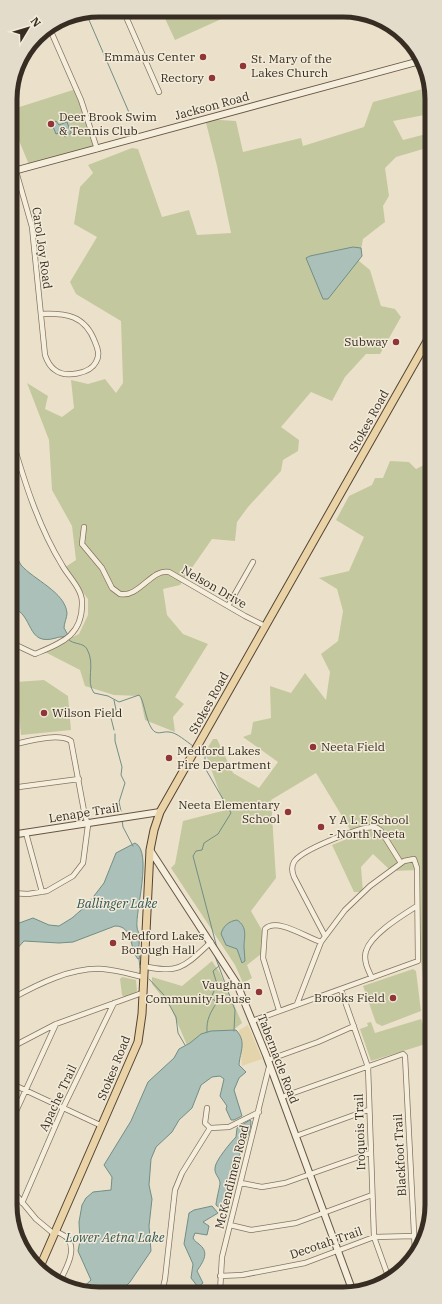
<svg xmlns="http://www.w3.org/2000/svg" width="442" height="1304" viewBox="0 0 442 1304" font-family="'IBM Plex Serif',serif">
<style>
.green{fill:#c4c89f}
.sand{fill:#e4d4ab}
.water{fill:#aac0b9;stroke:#718e87}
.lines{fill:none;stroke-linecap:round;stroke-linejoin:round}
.stream{stroke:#718e87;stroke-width:1}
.street-casing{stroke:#867460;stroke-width:6}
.secondary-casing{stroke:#685543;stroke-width:8}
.primary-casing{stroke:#554334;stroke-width:9}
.street{stroke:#f6eedd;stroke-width:4.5}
.secondary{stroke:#f6eedd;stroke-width:6}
.primary{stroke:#ead4a7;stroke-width:7}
.poi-dot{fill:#903637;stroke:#f3ebd9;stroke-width:1.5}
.labels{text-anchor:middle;stroke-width:3;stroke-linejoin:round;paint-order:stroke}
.poi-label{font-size:12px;fill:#382d22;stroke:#f3ebd9;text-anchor:start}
.street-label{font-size:12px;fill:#382d22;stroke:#f3ebd9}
.water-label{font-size:13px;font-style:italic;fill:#335654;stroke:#f3ebd9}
.rim{fill:none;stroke:#382d22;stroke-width:5}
</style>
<rect width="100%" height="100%" fill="#ebe1ca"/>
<path class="green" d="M161,10L239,11L175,40Z
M430,87V114L393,121L403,140L430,133V147L396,157L385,168L389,196L383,206L385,222L363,239L359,261L370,270L381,306L395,309L401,317L380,354H366L345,377L332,401L311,392L281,427L299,440L298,451L283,460L281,471L248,507L237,522L235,541L212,539L180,585L163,589L167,615L183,634L208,644L175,697L184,704L173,717L175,732L145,720L140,696L114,695L85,686L80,670L43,651L79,634L88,615V599L64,568L76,560L72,526L52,490L49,440L27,383L48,396L45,409L62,417L74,408L71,380L88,384L105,379L116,393L123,383L121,321L76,294L70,282L97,237L74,224L80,187L93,173L88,165L132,148L138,149L162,217L189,210L197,235L231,233L217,166L205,119L236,121L243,152L301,138L303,146L364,127L373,102Z
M76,89L97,149L30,167L15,131L10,110Z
M427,449L431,451L432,1069L429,1043L371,1061L360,1029L368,1026L367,1023L371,1022L375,1033L421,1019L429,1039L421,958L420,870L391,871L373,854L361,867L363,892H354L332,845L354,836L316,773L271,800L276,878L251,911L263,932L261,954L247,965L252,978L243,983L235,965L171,868L175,864L183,821L226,810L205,752L213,739H217L233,773L259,788L278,762L243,737L251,734L253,722L271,718L270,686L291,693L305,673L326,700L330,672L321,654L338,641L343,611L337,589L319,578L349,571L364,537L336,520L349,496L372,485L375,478H383L390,461L409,462L416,469L426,464Z
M44,680L68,696L71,730L21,735L16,682Z
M212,961L220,973L242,1023L233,1030L206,1032L187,1045L171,1008L152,984V977L182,986Z
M413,969L416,971L421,1011L382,1026L376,1023L363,986Z
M122,977L136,980L137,991L134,994L124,997L122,995L120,979Z"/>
<path class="sand" d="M248,1025L262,1059L242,1066L239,1030Z"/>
<path class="water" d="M56,121L59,125L67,122L71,133L65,137L61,132L56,134L52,124Z
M353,247L361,248L362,256L328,299H323L306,258L310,256Z
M11,537C17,545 15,556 21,565C34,580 65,592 67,613C67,618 64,623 64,628L68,635C64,638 61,636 56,638C25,647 35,614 11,607Z
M135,843C153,851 135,912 137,927C137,931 140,933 140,936C139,944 138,950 140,958L138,959C129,949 134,926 115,926L73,942L59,943L24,941L14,952V966L11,970V926L33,918L49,925L59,926L72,918L87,905L104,883L116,853Z
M237,920C248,927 244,937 244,947C244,952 245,956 245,961L242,963L237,949L226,945L221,934C223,926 229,921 237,920Z
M211,1031L236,1030C247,1042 240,1051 239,1065L246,1072L239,1078L234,1090L242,1116L234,1120H231L226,1109L227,1106L220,1096L224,1079L220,1076L212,1077L201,1085L192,1108L179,1120L172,1132L156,1147L151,1159L149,1185L152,1199L149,1226L151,1251L130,1282L120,1292H82L79,1291L91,1280L78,1251L80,1241L79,1222L82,1205L86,1198L93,1192L111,1190L112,1177L104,1165L131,1121L148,1082L174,1058L179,1049L190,1043L201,1034Z
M251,1121C251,1133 245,1140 241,1151C236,1165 232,1200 221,1209L216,1205C216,1201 220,1186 220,1183C220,1178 214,1174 215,1168C215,1161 231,1142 236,1137L237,1128L250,1120Z
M212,1206L218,1213L203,1222L209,1226L207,1235L195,1233L193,1238C195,1242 197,1242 200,1245C210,1253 202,1263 197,1271L203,1283L198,1287L191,1278L193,1264L184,1244L189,1213L194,1210Z"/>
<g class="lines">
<path class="stream" d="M86,13L131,117
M68,639C73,645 83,642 87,649C96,665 85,681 94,693L108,696L119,702L139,695C144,699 145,719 152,729C157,736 162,731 169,732C176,732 187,742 193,746
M114,700L116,710L111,718L114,730
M115,734V741L122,767L121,775L125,783L119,802L121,811
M200,750L205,755V768L231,813L218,834L204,843L202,850L196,851L193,856L217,948
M122,820L123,827L133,846
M215,956L235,1010L234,1031
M139,959L140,968
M149,979L164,995L176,1017L178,1033L185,1045
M207,1032C206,1019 211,1012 217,1002L211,998L217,984L213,971L219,966"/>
<defs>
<path id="street" d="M123,10L159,92
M49,27L81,100L97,149
M16,171L32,227L45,355C47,361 49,366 55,370C65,378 90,374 96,362C100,355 98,349 95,342C85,315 66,313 41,314
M11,436C24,480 38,526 62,565C68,576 82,589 82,602C83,636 61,643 35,654L18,646L11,640
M84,527L82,544L102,568L112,588L120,594C139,598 152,568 169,572L245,616L265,626
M228,606L253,562
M11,723L15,744
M11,745C26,742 58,732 71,741L84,811L88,825L83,863L73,876L47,891L28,894L11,893
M11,788L79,779
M26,833L42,892
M325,936L294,877C292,872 291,867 294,862C301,850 359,827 374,827C377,827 379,829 381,831L401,863
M143,966C180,975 186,965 211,942
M372,978C368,970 363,960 366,951C371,934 403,915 417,906
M341,990L368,1067L374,1237L388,1276
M11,999C38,984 72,967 103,969C116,970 130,974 143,977
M279,1010L263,958L265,929C277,917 307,938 321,942
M252,1021L418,961L417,868L414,859L404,861L370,886L345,910L321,942L297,1004
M12,1047L56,1024L142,993
M268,1060L318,1042L354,1026
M12,1084L102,1126
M282,1097L403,1054L405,1056L415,1252
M207,1108L205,1123L210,1128
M12,1120L56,1024
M296,1136L368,1110
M241,1183L262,1187L285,1183L370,1153
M12,1190L36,1219L54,1234
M22,1203L63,1108L114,1003
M230,1225L251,1230L296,1223L372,1195
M55,1231C59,1233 65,1235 68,1239C77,1251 65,1270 60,1281
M220,1276L242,1275L305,1263L374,1237L414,1236
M162,1292L165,1279L175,1190L182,1173L210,1128L229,1127L259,1112
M220,1292L222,1257L269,1067
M345,1292L384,1279"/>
<path id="secondary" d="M10,172L420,61
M11,835L160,812
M150,850L237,984L266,1055L353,1292"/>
<path id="primary" d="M39,1269L138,1042L142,1014L150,850L154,830L160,812L431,334"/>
</defs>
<use href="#street" class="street-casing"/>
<use href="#secondary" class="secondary-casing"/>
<use href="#primary" class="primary-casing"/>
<use href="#street" class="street"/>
<use href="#secondary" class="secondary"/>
<use href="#primary" class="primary"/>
</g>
<g class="poi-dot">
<circle cx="203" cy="57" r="4"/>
<circle cx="243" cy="66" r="4"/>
<circle cx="212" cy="78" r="4"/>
<circle cx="51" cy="124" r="4"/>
<circle cx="396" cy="342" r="4"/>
<circle cx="44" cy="713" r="4"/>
<circle cx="313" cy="747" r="4"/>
<circle cx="169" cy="758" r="4"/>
<circle cx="288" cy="812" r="4"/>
<circle cx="321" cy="827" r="4"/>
<circle cx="113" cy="943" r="4"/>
<circle cx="259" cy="992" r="4"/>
<circle cx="393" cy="998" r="4"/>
</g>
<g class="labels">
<g class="poi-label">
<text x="195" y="61" text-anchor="end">Emmaus Center</text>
<text x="251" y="63">St. Mary of the<tspan x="251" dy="14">Lakes Church</tspan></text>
<text x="204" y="82" text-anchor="end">Rectory</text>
<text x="59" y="121">Deer Brook Swim<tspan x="59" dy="14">&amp; Tennis Club</tspan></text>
<text x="388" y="346" text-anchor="end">Subway</text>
<text x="52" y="717">Wilson Field</text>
<text x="321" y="751">Neeta Field</text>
<text x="177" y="755">Medford Lakes<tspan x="177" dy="14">Fire Department</tspan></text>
<text x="280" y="809" text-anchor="end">Neeta Elementary<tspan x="280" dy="14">School</tspan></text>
<text x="329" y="824">Y A L E School<tspan x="329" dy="14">- North Neeta</tspan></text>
<text x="121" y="940">Medford Lakes<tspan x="121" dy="14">Borough Hall</tspan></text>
<text x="251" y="989" text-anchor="end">Vaughan<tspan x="251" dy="14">Community House</tspan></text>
<text x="385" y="1002" text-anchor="end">Brooks Field</text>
</g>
<g class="street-label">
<text transform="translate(212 106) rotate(-15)" y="4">Jackson Road</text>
<text transform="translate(42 248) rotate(82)" y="4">Carol Joy Road</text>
<text transform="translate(369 421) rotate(-61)" y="4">Stokes Road</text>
<text transform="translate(214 587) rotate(30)" y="4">Nelson Drive</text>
<text transform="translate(209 703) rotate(-61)" y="4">Stokes Road</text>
<text transform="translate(84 813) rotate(-9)" y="4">Lenape Trail</text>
<text transform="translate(278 1059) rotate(69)" y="4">Tabernacle Road</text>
<text transform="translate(114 1068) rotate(-68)" y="4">Stokes Road</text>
<text transform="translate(58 1098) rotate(-65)" y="4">Apache Trail</text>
<text transform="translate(360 1132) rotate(-92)" y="4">Iroquois Trail</text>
<text transform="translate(400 1155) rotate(-93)" y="4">Blackfoot Trail</text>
<text transform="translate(232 1177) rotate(-76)" y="4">McKendimen Road</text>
<text transform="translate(326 1243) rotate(-19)" y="4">Decotah Trail</text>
</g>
<g class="water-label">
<text x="117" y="908">Ballinger Lake</text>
<text x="115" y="1242">Lower Aetna Lake</text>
</g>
</g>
<path d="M0 0H442V1304H0ZM99 17H343A82 82 0 0 1 425 99V1205A82 82 0 0 1 343 1287H99A82 82 0 0 1 17 1205V99A82 82 0 0 1 99 17Z" fill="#e4dcca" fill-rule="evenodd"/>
<path class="rim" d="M99 17H343A82 82 0 0 1 425 99V1205A82 82 0 0 1 343 1287H99A82 82 0 0 1 17 1205V99A82 82 0 0 1 99 17Z"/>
<g transform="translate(28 28) rotate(52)" stroke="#f3ebd9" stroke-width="3" paint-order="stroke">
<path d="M0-3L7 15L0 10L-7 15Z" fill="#382d22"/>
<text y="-6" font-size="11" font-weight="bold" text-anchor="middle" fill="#382d22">N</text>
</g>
</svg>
